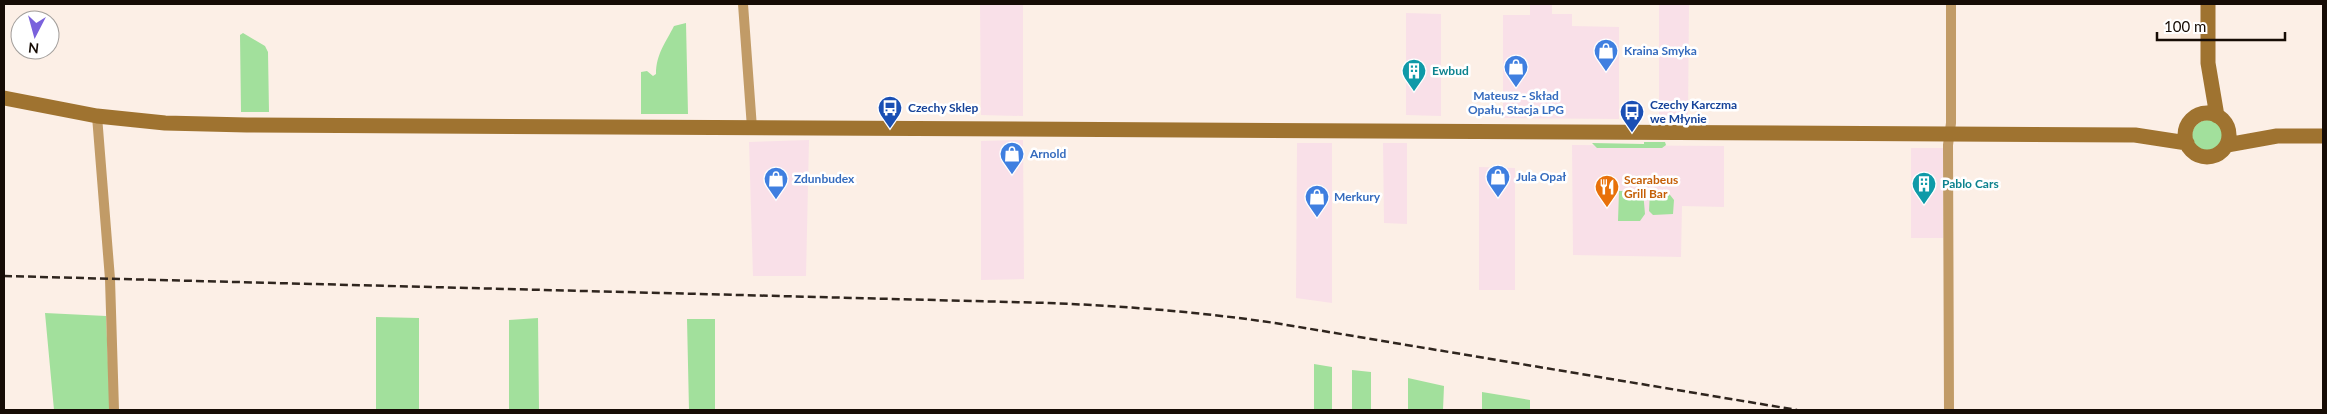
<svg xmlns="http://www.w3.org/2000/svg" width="2327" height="414" viewBox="0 0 2327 414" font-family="Lato,sans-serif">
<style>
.commercial{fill:#f9e0e8}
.green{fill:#a2e09c}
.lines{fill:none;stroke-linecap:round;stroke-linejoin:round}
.street{stroke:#c19b67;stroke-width:10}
.secondary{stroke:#9f7330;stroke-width:15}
.rail{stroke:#2f251e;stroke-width:2.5;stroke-dasharray:8 4;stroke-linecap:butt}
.labels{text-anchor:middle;stroke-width:5;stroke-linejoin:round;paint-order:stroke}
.shop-label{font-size:12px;font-weight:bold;fill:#366cbe;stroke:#fff;text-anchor:start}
.culture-label{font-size:12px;font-weight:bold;fill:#0d838f;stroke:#fff;text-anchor:start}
.transit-label{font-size:12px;font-weight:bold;fill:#164399;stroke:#fff;text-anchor:start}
.food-label{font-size:12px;font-weight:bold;fill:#c56008;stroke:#fff;text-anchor:start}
</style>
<rect width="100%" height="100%" fill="#fcefe6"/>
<path class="commercial" d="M980,4H1023V116L981,115Z
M1530,4H1552V14H1572V26L1619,27V119L1503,118V15H1530Z
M1659,4H1689L1688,119H1659Z
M1406,13L1441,14V116L1406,115Z
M809,140L806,276H753L749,142Z
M1023,140L1024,279L981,280V141Z
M1297,143H1332V303L1296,298Z
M1383,143H1407V224L1384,223Z
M1572,145L1724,146V207L1682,206L1681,257L1573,255Z
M1911,148H1943V238H1911Z
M1479,167L1515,168V290H1479Z"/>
<path class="green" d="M686,23L688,114H641V72L647,71L653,76L656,74C656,54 666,42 674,26Z
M243,33L265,46L268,52L269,112H241L240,35Z
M2192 136a16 16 0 1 1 32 0a16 16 0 1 1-32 0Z
M1644,142H1665L1666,145L1662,148H1597L1592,143L1644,144Z
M1619,191H1643L1645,214L1640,221H1618Z
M1650,191H1667L1674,200L1673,214L1653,215L1649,211Z
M45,313L106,316L110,410H54Z
M376,317L419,318V410H376Z
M538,318L539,410H509V320Z
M687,319H715V410H689Z
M1314,364L1332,367V410H1314Z
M1352,370L1371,372V410H1352Z
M1408,378L1444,386L1443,410H1408Z
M1482,392L1530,400V410H1482Z"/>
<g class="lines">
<path class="street" d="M743,4L752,128
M97,116L110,279L114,410
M1949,410L1948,145L1951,123V4"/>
<path class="secondary" d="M2208,4V63L2217,116
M4,98L97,116L165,123L247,125L2135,135L2187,143
M2185 135a22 22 0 1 1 44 0a22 22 0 1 1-44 0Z
M2227,145L2277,136H2323"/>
<path class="rail" d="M4,276L1049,303C1125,306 1200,312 1275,323L1797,410"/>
</g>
<defs>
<symbol id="shop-pin" viewBox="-11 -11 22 30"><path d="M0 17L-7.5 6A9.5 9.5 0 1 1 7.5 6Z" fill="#3f7fe0" stroke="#fff"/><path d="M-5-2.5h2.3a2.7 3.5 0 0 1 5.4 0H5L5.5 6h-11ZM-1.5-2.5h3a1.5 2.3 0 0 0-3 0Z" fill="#fff"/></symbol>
<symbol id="building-pin" viewBox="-11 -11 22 30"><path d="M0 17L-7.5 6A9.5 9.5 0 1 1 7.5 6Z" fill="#0f9aa8" stroke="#fff"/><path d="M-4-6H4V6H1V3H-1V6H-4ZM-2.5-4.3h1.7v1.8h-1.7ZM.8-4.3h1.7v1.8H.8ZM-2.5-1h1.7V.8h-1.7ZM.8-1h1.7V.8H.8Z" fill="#fff"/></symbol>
<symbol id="bus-pin" viewBox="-11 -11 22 30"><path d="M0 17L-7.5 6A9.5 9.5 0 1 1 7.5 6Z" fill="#1a4fb4" stroke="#fff"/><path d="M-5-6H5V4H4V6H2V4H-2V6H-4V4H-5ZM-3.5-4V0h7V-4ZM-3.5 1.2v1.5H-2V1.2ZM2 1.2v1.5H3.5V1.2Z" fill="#fff"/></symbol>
<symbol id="restaurant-pin" viewBox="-11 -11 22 30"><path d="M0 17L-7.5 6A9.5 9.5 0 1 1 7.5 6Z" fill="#e8710a" stroke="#fff"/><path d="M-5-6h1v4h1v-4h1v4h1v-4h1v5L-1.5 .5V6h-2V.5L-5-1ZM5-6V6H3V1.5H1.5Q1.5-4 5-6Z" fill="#fff"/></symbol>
</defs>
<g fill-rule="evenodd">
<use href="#shop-pin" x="1592" y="37" width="28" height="38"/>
<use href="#shop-pin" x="1502" y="53" width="28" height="38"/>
<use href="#building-pin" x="1400" y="57" width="28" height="38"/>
<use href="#bus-pin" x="876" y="94" width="28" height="38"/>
<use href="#bus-pin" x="1618" y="98" width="28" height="38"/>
<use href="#shop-pin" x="998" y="140" width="28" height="38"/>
<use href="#shop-pin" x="1484" y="163" width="28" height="38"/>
<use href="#shop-pin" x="762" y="165" width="28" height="38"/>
<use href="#building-pin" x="1910" y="170" width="28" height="38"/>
<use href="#restaurant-pin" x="1593" y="173" width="28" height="38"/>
<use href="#shop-pin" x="1303" y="183" width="28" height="38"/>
</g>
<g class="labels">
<g class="shop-label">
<text x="1624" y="55">Kraina Smyka</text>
<text x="1516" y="100" text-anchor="middle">Mateusz - Skład<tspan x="1516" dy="14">Opału, Stacja LPG</tspan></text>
<text x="1030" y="158">Arnold</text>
<text x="1516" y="181">Jula Opał</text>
<text x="794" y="183">Zdunbudex</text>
<text x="1334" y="201">Merkury</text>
</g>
<g class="culture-label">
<text x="1432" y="75">Ewbud</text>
<text x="1942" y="188">Pablo Cars</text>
</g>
<g class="transit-label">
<text x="1650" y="109">Czechy Karczma<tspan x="1650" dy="14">we Młynie</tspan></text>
<text x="908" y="112">Czechy Sklep</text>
</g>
<g class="food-label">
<text x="1624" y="184">Scarabeus<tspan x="1624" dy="14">Grill Bar</tspan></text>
</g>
</g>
<rect width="2327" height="414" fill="none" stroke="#160c05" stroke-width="10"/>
<g transform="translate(35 35) rotate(186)"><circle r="24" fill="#ffffff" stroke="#a29e9b"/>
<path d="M0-4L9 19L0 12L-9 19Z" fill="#7a61dc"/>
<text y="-8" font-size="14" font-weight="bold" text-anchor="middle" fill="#160c05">N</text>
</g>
<path d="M2157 32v8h128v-8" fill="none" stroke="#160c05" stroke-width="2.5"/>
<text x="2164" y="32" font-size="15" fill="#160c05" stroke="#ffffff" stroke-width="4" paint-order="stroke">100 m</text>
</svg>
